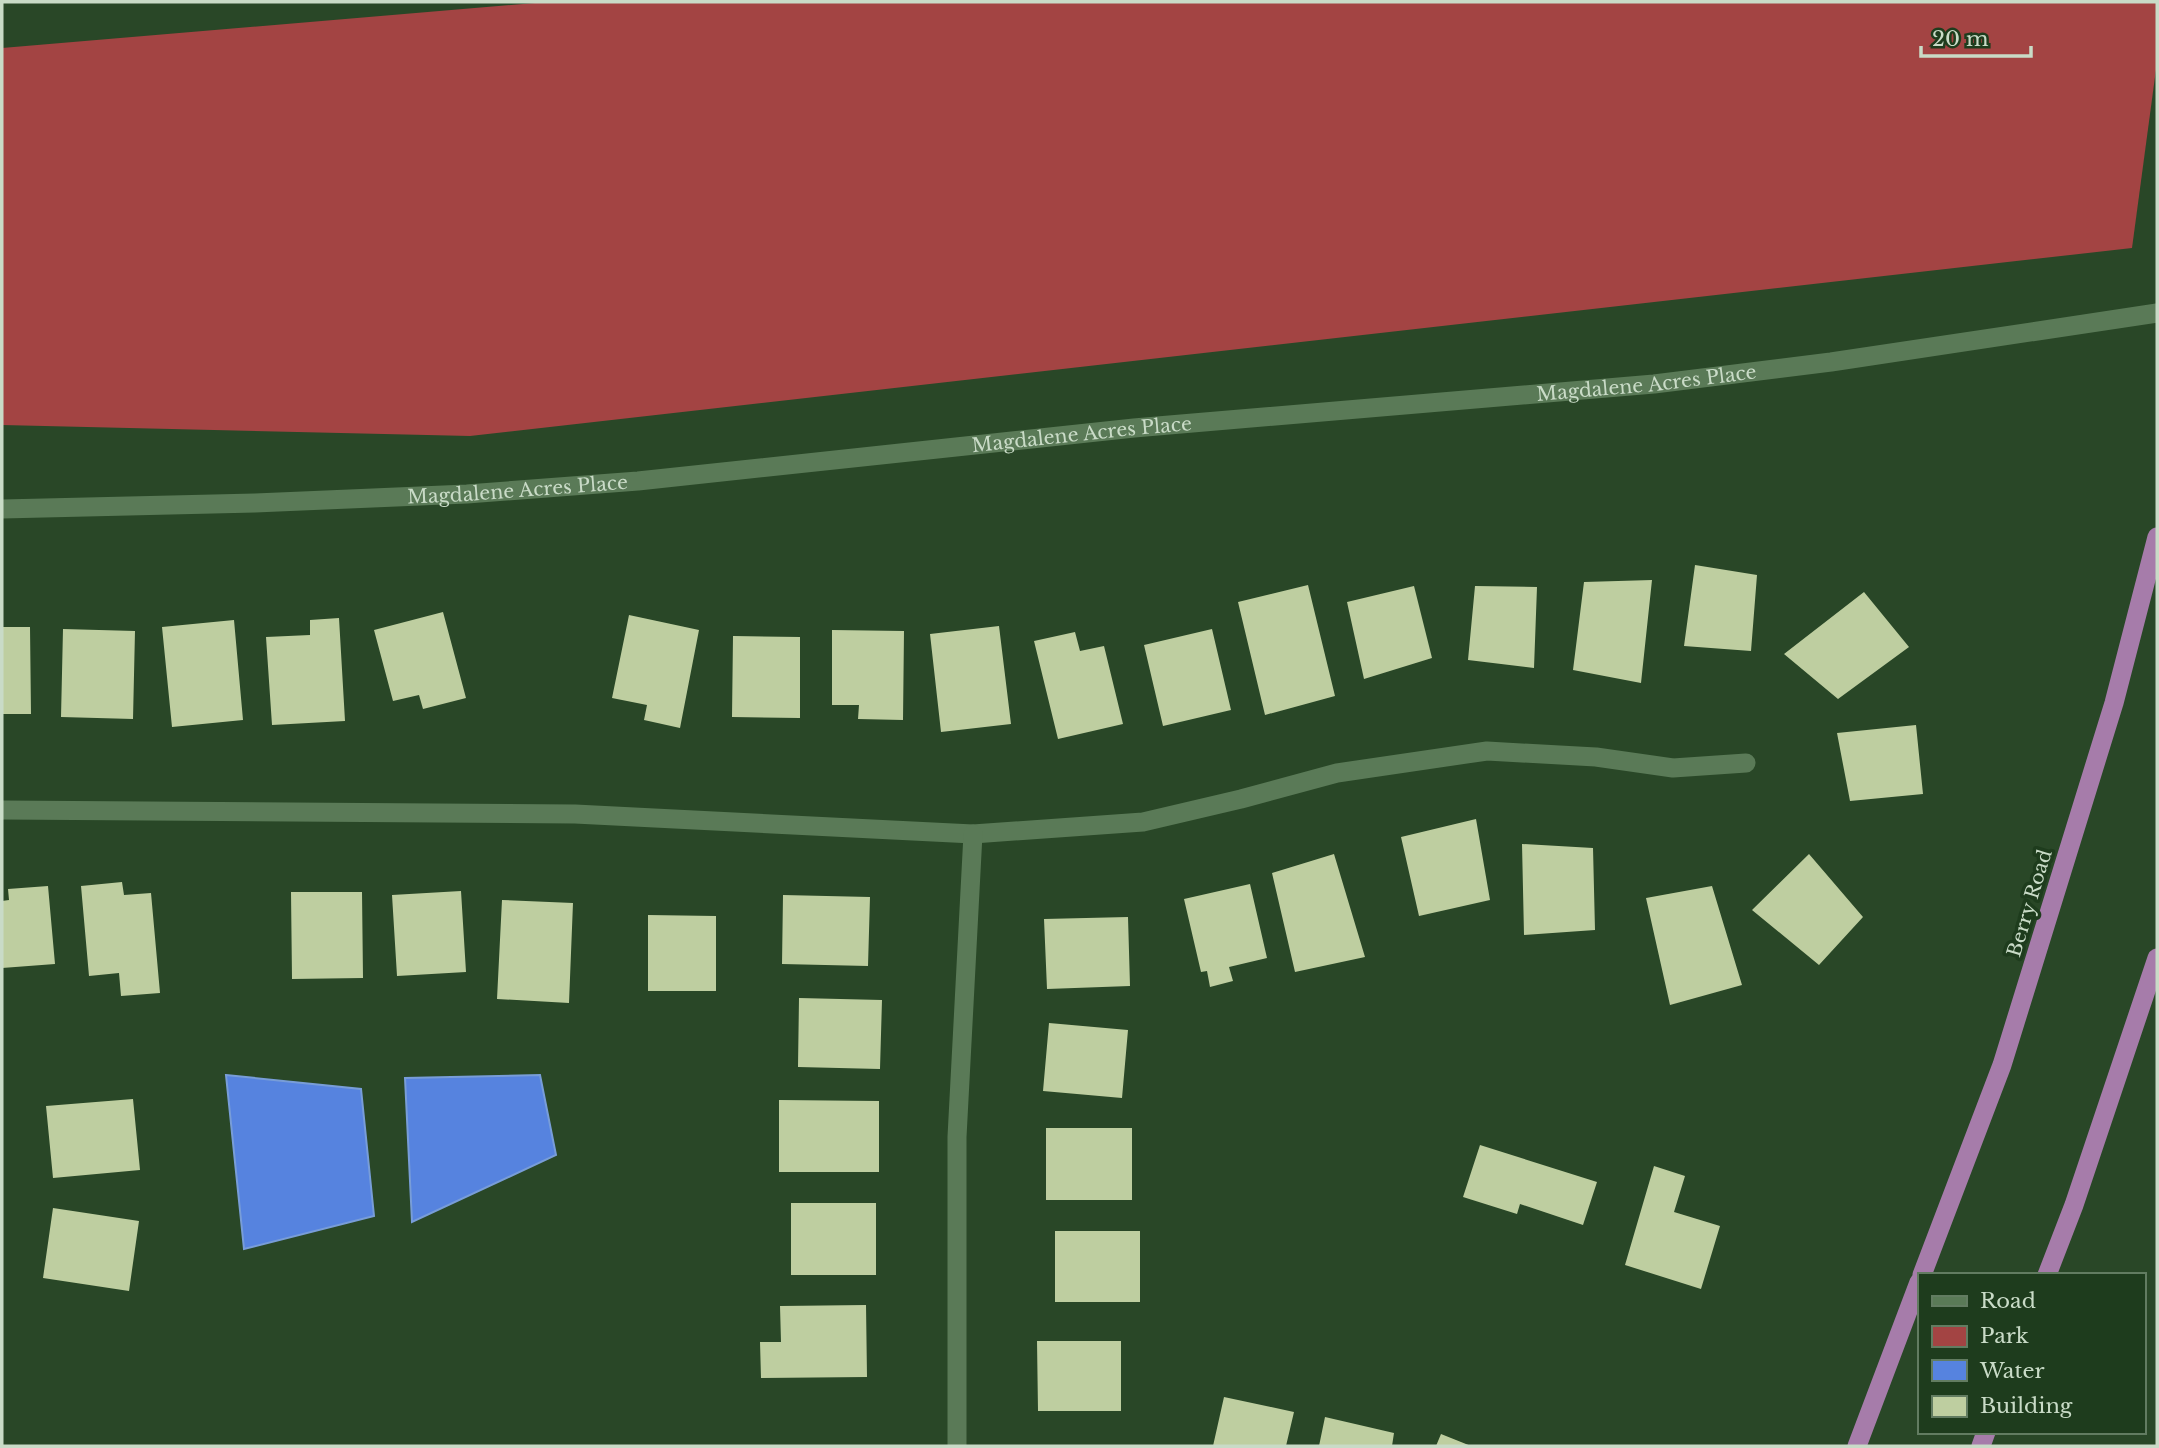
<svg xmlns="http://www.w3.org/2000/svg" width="2159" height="1448" viewBox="0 0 2159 1448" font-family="'Libre Baskerville',serif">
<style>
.green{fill:#a34443}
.water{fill:#5683df;stroke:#789dd8;stroke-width:2}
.building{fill:#becea0}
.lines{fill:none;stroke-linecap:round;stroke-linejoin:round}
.minor{stroke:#5a7a57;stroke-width:19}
.trunk{stroke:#a67caa;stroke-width:19}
.labels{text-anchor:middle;stroke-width:7;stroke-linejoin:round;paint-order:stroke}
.street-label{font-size:19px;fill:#c9dbc7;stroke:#1e3c1d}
</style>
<rect width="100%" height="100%" fill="#294727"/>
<path class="green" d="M547,2H2157V62L2132,248L470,436L2,425V48Z"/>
<path class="water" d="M226,1075L361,1089L374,1216L244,1249Z
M540,1075L556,1155L412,1222L405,1078Z"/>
<path class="building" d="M1695,565L1757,575L1751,651L1684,646Z
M1652,580L1641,683L1573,670L1584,582Z
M1308,585L1335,696L1265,715L1238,602Z
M1414,586L1432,658L1364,679L1347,602Z
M1475,586L1537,587L1534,668L1468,660Z
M1864,592L1909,647L1838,699L1784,654Z
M443,612L466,698L423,709L419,695L393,701L374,630Z
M629,615L699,630L680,728L644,720L647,705L612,698Z
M339,618L345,721L272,725L266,637L310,635V620Z
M234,620L243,720L172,727L162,627Z
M999,626L1011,724L941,732L930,634Z
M2,627H30L31,714H2Z
M63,629L135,631L133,719L61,717Z
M1212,629L1231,710L1163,726L1144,645Z
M832,630L904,631L903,720L858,719L859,705H832Z
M1075,632L1080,651L1104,646L1123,724L1058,739L1034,641Z
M733,636L800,637V718L732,717Z
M1916,725L1923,794L1850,801L1837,733Z
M1476,819L1490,900L1419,916L1401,837Z
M1522,844L1593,848L1595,930L1524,935Z
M1334,854L1365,957L1295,972L1272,873Z
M1809,854L1863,917L1819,965L1752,910Z
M122,882L124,895L151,893L160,993L121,996L119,973L89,976L81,886Z
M1250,884L1267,958L1229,967L1233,981L1210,987L1207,971L1201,972L1184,899Z
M48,886L55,964L2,968V901L9,900L8,889Z
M1712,886L1742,985L1670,1005L1646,898Z
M461,891L466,972L397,976L392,895Z
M291,892H362L363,978L292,979Z
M783,895L870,897L868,966L782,964Z
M502,900L573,903L569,1003L497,999Z
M648,915L716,916V991H648Z
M1128,917L1130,986L1047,989L1044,919Z
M799,998L882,1000L880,1069L798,1067Z
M1049,1023L1128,1030L1122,1098L1043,1091Z
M133,1099L140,1170L53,1178L46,1106Z
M779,1100L879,1101V1172H779Z
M1046,1128H1132V1200H1046Z
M1480,1145L1597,1182L1583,1225L1520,1204L1517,1214L1463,1197Z
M1654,1166L1685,1176L1674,1212L1720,1226L1701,1289L1625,1265Z
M791,1203H876V1275H791Z
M53,1208L139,1221L129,1291L43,1278Z
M1055,1231H1140V1302H1055Z
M866,1305L867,1377L761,1378L760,1342H781L780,1306Z
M1037,1341H1121V1411H1038Z
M1224,1397L1294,1412L1286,1446H1213Z
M1325,1417L1394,1433L1392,1446H1319Z
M1441,1434L1471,1446H1436Z"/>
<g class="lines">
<g class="minor">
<path id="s1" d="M2,509L255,503L467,494L638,481L1134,428L1654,384L1831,362L2157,313"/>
<path d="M2,810L575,814L973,834L1143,822L1241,799L1337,773L1487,751L1596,757L1673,768L1746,763"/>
<path d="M957,1446V1137L973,834"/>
</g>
<path class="trunk" d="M1922,1275L2002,1065L2114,703L2157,537
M2047,1275L2074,1205L2157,958
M1857,1446L1919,1282
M1981,1446L1986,1432"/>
</g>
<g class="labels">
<g class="street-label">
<text dy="7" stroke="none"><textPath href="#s1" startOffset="1650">Magdalene Acres Place</textPath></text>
<text dy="7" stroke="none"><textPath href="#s1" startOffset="1083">Magdalene Acres Place</textPath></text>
<text dy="7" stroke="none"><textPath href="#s1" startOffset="516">Magdalene Acres Place</textPath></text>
<text transform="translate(2029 903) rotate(-73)" y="7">Berry Road</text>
</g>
</g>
<rect width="2159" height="1448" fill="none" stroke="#c9dbc7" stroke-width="7"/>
<rect x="1918" y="1273" width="228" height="161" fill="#1e3c1d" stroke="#627c61" stroke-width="2"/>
<rect x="1932" y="1296" width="35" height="10" fill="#5a7a57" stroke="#627c61" stroke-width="2"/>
<text x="1980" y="1308" font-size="21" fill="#c9dbc7">Road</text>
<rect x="1932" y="1326" width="35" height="21" fill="#a34443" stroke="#627c61" stroke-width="2"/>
<text x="1980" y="1343" font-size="21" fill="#c9dbc7">Park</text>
<rect x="1932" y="1360" width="35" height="21" fill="#5683df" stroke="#627c61" stroke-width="2"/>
<text x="1980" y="1378" font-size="21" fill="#c9dbc7">Water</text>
<rect x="1932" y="1396" width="35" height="21" fill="#becea0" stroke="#627c61" stroke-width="2"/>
<text x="1980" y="1413" font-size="21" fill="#c9dbc7">Building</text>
<path d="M1921 46v10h110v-10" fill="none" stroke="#c9dbc7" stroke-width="3.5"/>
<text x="1932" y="46" font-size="21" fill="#c9dbc7" stroke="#1e3c1d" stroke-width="5" paint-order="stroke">20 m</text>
</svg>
